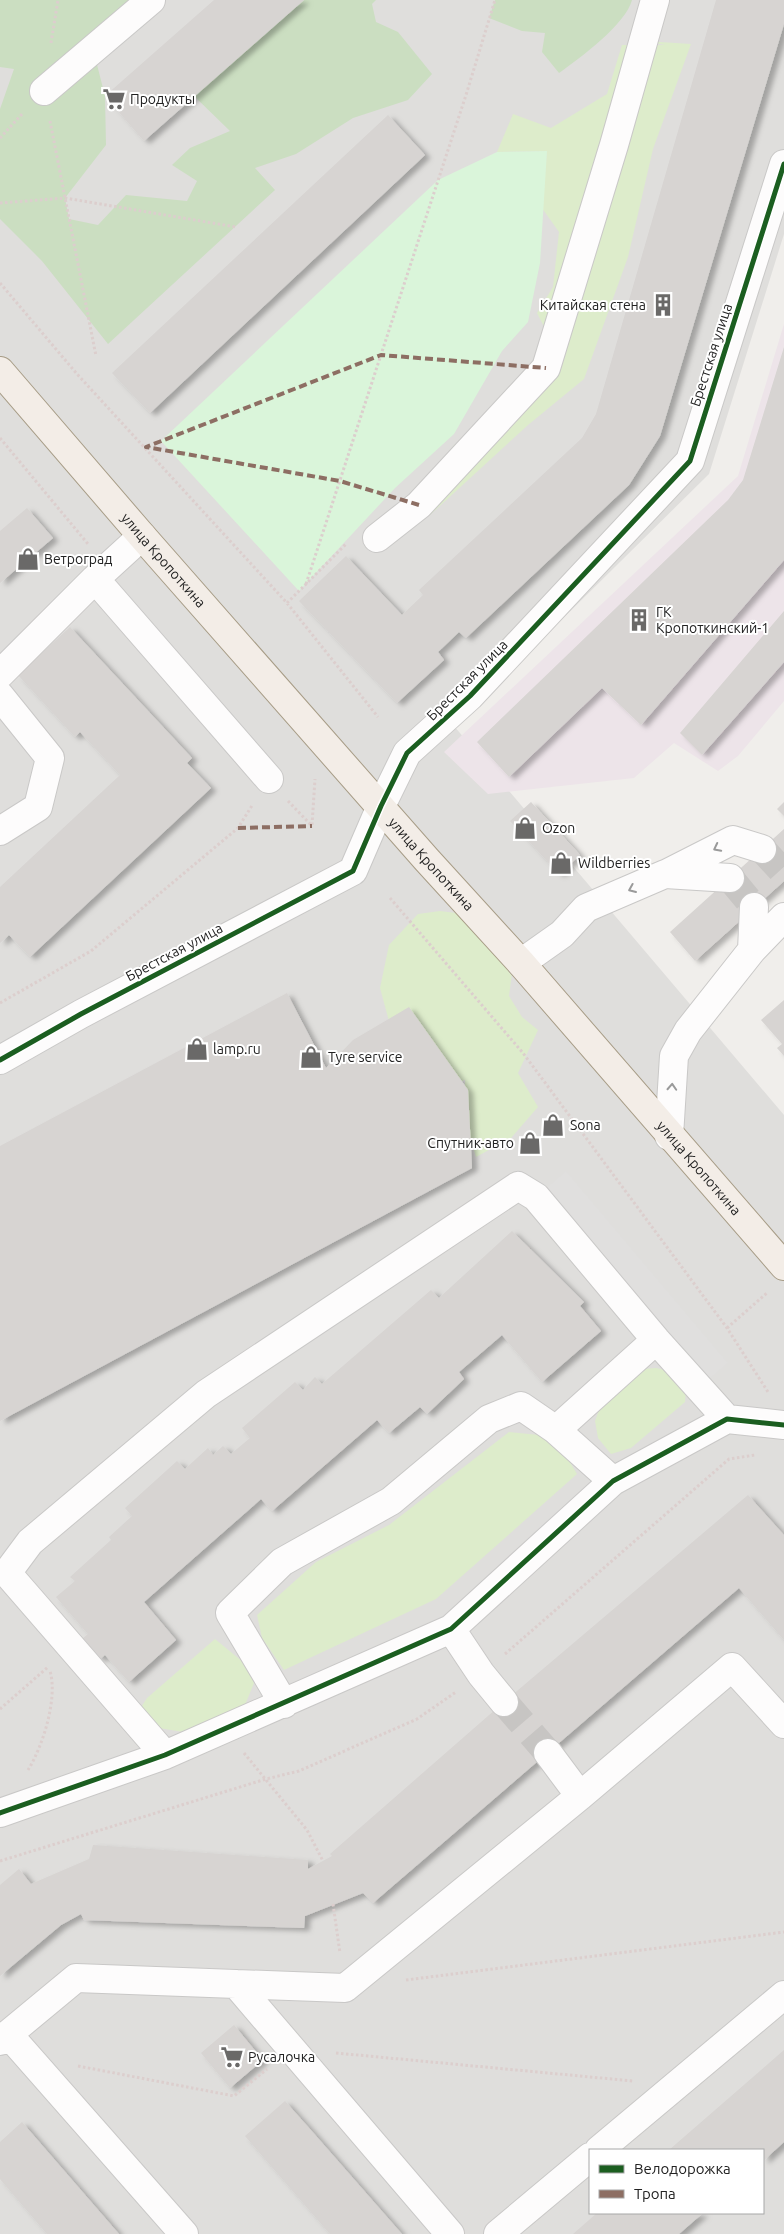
<svg xmlns="http://www.w3.org/2000/svg" width="784" height="2234" viewBox="0 0 784 2234" font-family="Ubuntu,sans-serif">
<style>
.residential{fill:#dfdedc;fill-rule:evenodd}
.industrial{fill:#ede4e9}
.grass{fill:#ddeccb}
.forest{fill:#cbdec1}
.park{fill:#daf5da}
.parking{fill:#e0dfde}
.building{fill:#d7d4d2;filter:url(#shadow)}
.lines{fill:none;stroke-linecap:round;stroke-linejoin:round}
.minor-tunnel{stroke:#c7c5c3;stroke-width:28;stroke-dasharray:28 14;stroke-linecap:butt}
.minor-casing{stroke:#c9c8c7;stroke-width:30}
.major-casing{stroke:#a79c86;stroke-width:30}
.path{stroke:#dccecd;stroke-width:3;stroke-dasharray:2.5 2.5;stroke-linecap:butt}
.minor{stroke:#fdfcfc;stroke-width:28}
.major{stroke:#f3ede7;stroke-width:28}
.quiet{stroke:#8d6e63;stroke-width:4;stroke-dasharray:8 4;stroke-linecap:butt}
.cycleway-casing{stroke:#fff;stroke-width:8}
.cycleway{stroke:#1b5e20;stroke-width:5}
.oneway{stroke:#9a9a9a}
.labels{text-anchor:middle;stroke-width:4;stroke-linejoin:round;paint-order:stroke}
.poi-label{font-size:14px;fill:#222;stroke:#fff;text-anchor:start}
.street-label{font-size:14px;fill:#222;stroke:#fff}
</style>
<defs>
<filter id="shadow"><feDropShadow dx="5.5" dy="3" stdDeviation="2.5" flood-color="#0004"/></filter>
</defs>
<rect width="100%" height="100%" fill="#f0eeeb"/>
<path class="residential" d="M0,0H784V234L709,474L454,726L784,1115V2234H0ZM590,2150H763V2213H590Z"/>
<path class="industrial" d="M784,324V701L738,756L718,771L674,743L634,778L488,794L444,752L738,476Z"/>
<path class="grass" d="M644,41L691,44L653,149L628,257L584,379L528,425L430,515L419,505L454,445L498,420L553,344L537,313L553,287L559,232L542,208L547,151L497,152L513,114L551,128L607,94L622,45H665Z
M440,911L464,914L512,973L509,996L522,1017L538,1030L518,1073L538,1107L511,1138L476,1157L463,1114L465,1080L443,1089L396,1047L380,988L389,945L418,914Z
M656,1368L669,1371L686,1390L685,1402L631,1448L611,1454L598,1438L595,1421L601,1405L642,1369Z
M509,1432L539,1435L568,1459L577,1474L436,1599L284,1670L262,1638L257,1615L316,1562L389,1525Z
M215,1639L249,1667L254,1683L245,1705L189,1733L153,1727L140,1709L147,1698Z"/>
<path class="forest" d="M0,0H150L93,49L105,96L106,145L65,198L69,219L98,225L126,195L187,201L197,181L172,165L190,148L230,131L194,96L304,0H376L372,4L376,22L398,32L432,74L408,100L353,118L296,154L255,168L275,190L108,344L42,261L0,219V109L14,69L0,67Z
M495,0H632C626,24 579,59 559,73L542,52L545,33L522,31L489,18Z"/>
<path class="park" d="M547,151L540,263L528,322L502,351L454,434L395,488L299,591L161,441L438,180L497,152Z"/>
<path class="parking" d="M566,1171L728,1363L707,1381L543,1191Z"/>
<path class="building" d="M214,0H304L144,141L105,96Z
M716,0H784V24L660,436L629,485L466,638L459,632L438,652L444,660L397,703L299,601L346,556L402,615L423,595L419,590L582,438L596,414Z
M388,115L425,155L150,413L112,373Z
M784,347V560L641,725L602,688L509,777L477,742L728,500L743,480Z
M27,508L53,538L0,583V531Z
M784,611V662L702,755L680,733Z
M70,627L192,758L187,763L211,788L30,957L9,935L0,943V887L120,775L80,732L75,737L18,675Z
M531,802L580,855L559,874L510,821Z
M784,802V816L777,809Z
M784,829V881L695,961L670,932Z
M287,993L326,1068L353,1040L409,1007L468,1090L472,1168L0,1421V1146Z
M784,1000V1056L777,1048L782,1044L761,1020Z
M512,1231L584,1302L580,1306L601,1331L542,1382L502,1335L459,1372L464,1379L427,1414L420,1407L389,1433L377,1420L272,1511L261,1499L144,1602L176,1640L129,1682L105,1655L100,1659L82,1639L88,1634L56,1597L75,1581L70,1577L111,1540L109,1537L132,1516L125,1508L177,1461L185,1469L208,1448L213,1455L223,1446L231,1454L250,1438L242,1428L295,1382L303,1390L315,1377L322,1384L431,1290L439,1298Z
M748,1495L784,1535V1640L739,1588L373,1903L363,1893L305,1916L304,1928L84,1920L81,1914L61,1925L0,1976V1885L19,1869L31,1884L89,1859L93,1845L308,1860V1869L332,1856L330,1854L504,1702Z
M234,2025L263,2060L230,2088L201,2053Z
M784,2050V2142L763,2161V2150H669Z
M285,2101L310,2129L402,2234H330L245,2136Z
M22,2122L119,2234H47L0,2179V2142Z
M597,2213H703L679,2234H573Z"/>
<g class="lines">
<path class="minor-tunnel" d="M762,849L784,873
M730,878L754,907
M504,1702L548,1753"/>
<defs>
<path id="minor" d="M44,91L151,0
M377,538L419,505L546,368L614,145L655,0
M95,579L269,779
M0,674L95,579L142,536
M0,696L50,758L38,807L0,831
M666,874L733,840L762,849
M752,950L784,917
M521,963L562,934L586,908L665,874L730,878
M0,1060L81,1014L353,871L381,806L407,753L470,696L690,461L784,164
M669,1136L674,1056L688,1031L752,950L754,907
M556,1430L656,1340
M451,1629L481,1674L504,1702
M284,1704L230,1613L282,1562L391,1501L489,1419L521,1406L556,1430L613,1481
M548,1753L580,1796
M165,1755L7,1573L30,1542L206,1394L518,1186L536,1197L656,1340L727,1419
M0,1813L165,1755L451,1629L613,1481L727,1419L784,1425
M236,1984L450,2234
M8,2034L184,2234
M0,2041L76,1978L345,1988L580,1796L732,1667L784,1724
M599,2150L784,1995
M498,2234L590,2157"/>
<g id="major">
<path id="s1" d="M0,371L142,536L427,860L521,963L784,1266"/>
</g>
</defs>
<use href="#minor" class="minor-casing"/>
<use href="#major" class="major-casing"/>
<path class="path" d="M51,43L58,0
M50,121L96,356
M0,138L23,113
M0,203L65,198L236,227
M0,283L77,374L287,603L378,717
M0,438L88,544
M306,584L466,95L495,0
M287,603L347,543
M288,801L312,826
M312,825L315,779
M390,898L523,1053L727,1328L768,1392
M0,1003L91,951L238,828L253,804
M727,1328L768,1292
M505,1654L729,1459L755,1455
M0,1709L48,1667
M244,1753L307,1830L323,1861
M28,1770C43,1746 58,1698 50,1671
M0,1861L266,1779L299,1771L417,1719L456,1692
M333,1904L340,1953
M406,1980L784,1932
M336,2053L633,2081
M78,2066L234,2096L267,2069"/>
<use href="#minor" class="minor"/>
<use href="#major" class="major"/>
<path class="quiet" d="M419,505L340,481L146,447L381,355L546,368
M238,828L312,826"/>
<defs>
<path id="cycleway" d="M0,1060L81,1014L353,871L381,806L407,753L470,696L690,461L784,164
M0,1813L165,1755L451,1629L613,1481L727,1419L784,1425"/>
</defs>
<use href="#cycleway" class="cycleway-casing"/>
<use href="#cycleway" class="cycleway"/>
</g>
<defs><path id="oneway-chevron" d="M-2-3.5L2.5 0L-2 3.5" fill="none" stroke-width="1.6" stroke-linecap="round" stroke-linejoin="round" transform="scale(1.25)"/></defs>
<g class="oneway">
<use href="#oneway-chevron" transform="translate(717 848) rotate(153)"/>
<use href="#oneway-chevron" transform="translate(632 889) rotate(157)"/>
<use href="#oneway-chevron" transform="translate(672 1087) rotate(-87)"/>
</g>
<defs>
<symbol id="supermarket-bare" viewBox="-9 -9 18 18"><path d="M-6-5.5h2.5l.6 2H6L4.5 2H-2.5L-4.4-4H-6ZM-1.5 3.2a1.3 1.3 0 1 0 .1 0ZM3 3.2a1.3 1.3 0 1 0 .1 0Z" fill="#6a6968" stroke="#fff" stroke-width="2.5" paint-order="stroke"/></symbol>
<symbol id="building-bare" viewBox="-9 -9 18 18"><path d="M-4-6H4V6H1V3H-1V6H-4ZM-2.5-4.3h1.7v1.8h-1.7ZM.8-4.3h1.7v1.8H.8ZM-2.5-1h1.7V.8h-1.7ZM.8-1h1.7V.8H.8Z" fill="#6a6968" stroke="#fff" stroke-width="2.5" paint-order="stroke"/></symbol>
<symbol id="shop-bare" viewBox="-9 -9 18 18"><path d="M-5-2.5h2.3a2.7 3.5 0 0 1 5.4 0H5L5.5 6h-11ZM-1.5-2.5h3a1.5 2.3 0 0 0-3 0Z" fill="#6a6968" stroke="#fff" stroke-width="2.5" paint-order="stroke"/></symbol>
</defs>
<g fill-rule="evenodd">
<use href="#supermarket-bare" x="98" y="83" width="32" height="32"/>
<use href="#building-bare" x="647" y="289" width="32" height="32"/>
<use href="#shop-bare" x="12" y="543" width="32" height="32"/>
<use href="#building-bare" x="623" y="604" width="32" height="32"/>
<use href="#shop-bare" x="509" y="812" width="32" height="32"/>
<use href="#shop-bare" x="545" y="847" width="32" height="32"/>
<use href="#shop-bare" x="181" y="1033" width="32" height="32"/>
<use href="#shop-bare" x="295" y="1041" width="32" height="32"/>
<use href="#shop-bare" x="537" y="1109" width="32" height="32"/>
<use href="#shop-bare" x="514" y="1127" width="32" height="32"/>
<use href="#supermarket-bare" x="216" y="2041" width="32" height="32"/>
</g>
<g class="labels">
<g class="poi-label">
<text x="130" y="104">Продукты</text>
<text x="646" y="310" text-anchor="end">Китайская стена</text>
<text x="44" y="564">Ветроград</text>
<text x="656" y="617">ГК<tspan x="656" dy="16">Кропоткинский-1</tspan></text>
<text x="542" y="833">Ozon</text>
<text x="578" y="868">Wildberries</text>
<text x="213" y="1054">lamp.ru</text>
<text x="328" y="1062">Tyre service</text>
<text x="570" y="1130">Sona</text>
<text x="514" y="1148" text-anchor="end">Спутник-авто</text>
<text x="248" y="2062">Русалочка</text>
</g>
<g class="street-label">
<text transform="translate(711 355) rotate(-72)" y="5">Брестская улица</text>
<text dy="5" stroke="none"><textPath href="#s1" startOffset="250">улица Кропоткина</textPath></text>
<text transform="translate(467 680) rotate(-45)" y="5">Брестская улица</text>
<text dy="5" stroke="none"><textPath href="#s1" startOffset="655">улица Кропоткина</textPath></text>
<text transform="translate(174 952) rotate(-28)" y="5">Брестская улица</text>
<text dy="5" stroke="none"><textPath href="#s1" startOffset="1060">улица Кропоткина</textPath></text>
</g>
</g>
<rect x="589" y="2149" width="175" height="65" fill="#ffffff" stroke="#a7a7a7"/>
<rect x="599" y="2165" width="25" height="8" fill="#1b5e20" stroke="#a7a7a7"/>
<text x="634" y="2174" font-size="15" fill="#222222">Велодорожка</text>
<rect x="599" y="2190" width="25" height="8" fill="#8d6e63" stroke="#a7a7a7"/>
<text x="634" y="2199" font-size="15" fill="#222222">Тропа</text>
</svg>
